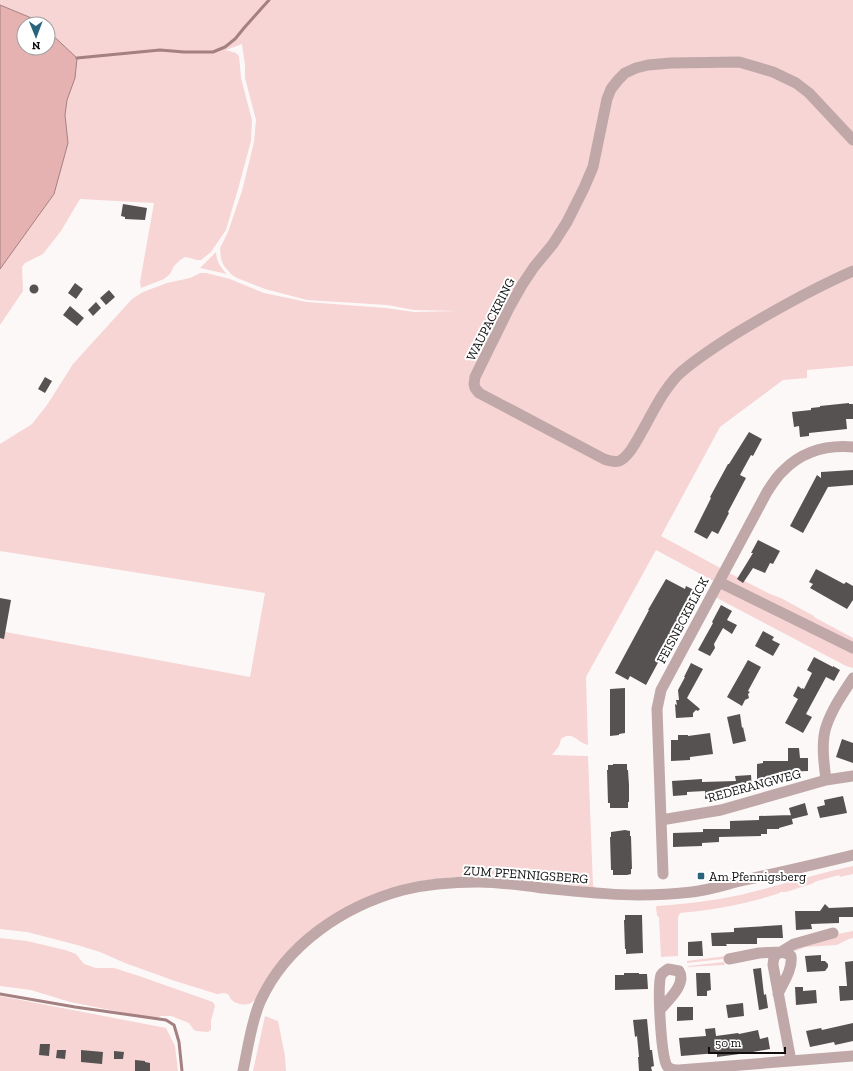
<svg xmlns="http://www.w3.org/2000/svg" width="853" height="1071" viewBox="0 0 853 1071" font-family="'Zilla Slab',serif">
<style>
.green{fill:#f6d5d4}
.water{fill:#e5b1b1;stroke:#a58080}
.lines{fill:none;stroke-linecap:round;stroke-linejoin:round}
.stream{stroke:#a58080;stroke-width:3}
.building{fill:#565252}
.minor{stroke:#c0a8a8;stroke-width:11}
.poi-dot{fill:#29647c;stroke:#fff;stroke-width:1.5}
.labels{text-anchor:middle;stroke-width:4;stroke-linejoin:round;paint-order:stroke}
.street-label{font-size:13px;fill:#100f0f;stroke:#fff}
.poi-label{font-size:13px;fill:#100f0f;stroke:#fff;text-anchor:start}
</style>
<rect width="100%" height="100%" fill="#fdf8f8"/>
<path class="green" d="M0,0H853V366L807,370V378L783,380L720,427L661,536L737,577L770,594L781,598L814,616V617L853,638V668L846,666L715,597L721,585L656,550L586,677L588,745C576,742 573,730 561,739L559,746L552,755L588,756L593,886L596,887L593,888L558,883L480,877H453L428,880L402,885L310,931L289,950L274,968L256,999C253,1001 251,1004 248,1004C241,1006 230,1002 229,995L225,993L217,994L175,981L125,963L100,952L77,945L27,932L0,929V631L250,677L265,593L0,551V444L32,424L47,405L73,364L132,299L143,292L167,283L190,278L200,273H206L230,279L264,293L307,302L386,308L414,312L458,311L414,310L387,305L307,300L265,289L237,278L232,275L224,266L221,259L220,248L228,232L242,191L254,142L256,120L245,78V65L242,44L226,50L236,53L239,56L241,78L252,120L251,141L238,189L226,230L211,252L201,260H197L190,258L185,257L180,260L174,266L170,274L164,279L141,288L140,282L154,203L80,199L61,231L43,254L25,263L22,267L23,291L0,325V269L54,194L68,143L65,115L67,100L75,78L77,58L48,31V24H40L34,19L0,5Z
M216,252C217,262 220,267 227,274L200,268Z
M853,866V874L840,877L839,875L814,882V883L786,892H780V893C747,904 714,910 680,913L678,917V956L661,957L659,917L657,916L656,907L657,906C685,904 712,901 740,895C778,886 815,874 853,866Z
M853,931V938L849,939L837,945L806,947L795,951V949L833,935Z
M0,938L27,941L65,950L76,954L84,964L96,968H114L139,976L213,1002L215,1006L211,1021V1030L208,1032L196,1031L194,1030L189,1023L171,1016H161L156,1019L70,1002L31,990L0,986Z
M726,956L723,959L687,963V961Z
M724,962L725,965L687,967L688,966Z
M0,996L166,1028L175,1046L178,1071H0Z
M265,1016L278,1021L285,1056L286,1071H253Z"/>
<path class="water" d="M0,5L34,19L40,24H24V48H48V31L77,58L75,78L67,100L65,115L68,143L54,194L0,269Z"/>
<g class="lines">
<path class="stream" d="M77,58L160,50L184,52H213L225,47L235,39L244,28L269,0
M0,994L75,1007L166,1020L174,1025L179,1042L182,1071"/>
</g>
<path class="building" d="M123,204L147,208L145,220L125,219V217L121,216Z
M75,283L83,289L76,299L68,293Z
M29.5 289a4.5 4.5 0 1 1 9 0a4.5 4.5 0 1 1-9 0Z
M109,290L115,297L106,305L100,298Z
M96,302L101,308L93,316L88,310Z
M70,306L84,318L77,326L63,315Z
M45,377L52,381L45,393L38,389Z
M849,403V404H853V419H846L847,429L809,433V436L800,437L799,426L794,427L792,412L811,410V408L820,407V406Z
M749,432L762,439L753,456L751,455L740,475L746,478L728,512L729,513L718,534L712,531L707,539L694,532L711,498L710,497L728,464H729Z
M853,470V485L828,487L803,533L790,526L817,475L821,478V472Z
M758,540L780,551L773,564L770,563L765,573L753,568L743,583L737,579L753,553H751Z
M816,569L844,584L846,582L853,586V600L847,609L810,588L813,584L809,582Z
M666,579L685,589L686,586L694,590L688,602L690,603L646,685L630,676L628,680L615,673L649,610H648Z
M0,598L11,600L4,639L0,638Z
M721,605L732,611L727,620L737,625L732,634L723,628L714,644L715,648L710,656L698,650L713,623L712,622Z
M763,631L774,637L772,640L780,644L773,656L755,646Z
M814,657L833,667V666L840,670L834,681L826,677L806,714L812,717L803,733L785,723L798,699L793,696L798,686L802,689V688L804,689L812,673L807,670Z
M748,660L761,667L748,691L750,692L748,694L749,698L745,700L742,706L727,697Z
M691,663L703,669L687,698L700,709L698,711L696,710L693,713V717L676,718L675,704L677,705L676,700H679L678,690L685,677H684Z
M625,688V733L619,734V735L610,736V689Z
M740,714L742,728L743,727L746,741L733,744L727,717Z
M710,733L713,754L690,757V760L671,761V740H678V735H688V736Z
M842,739L853,743V763L836,757Z
M788,748H799L800,758H808V771L779,772V779L757,780V764L763,763V761H788Z
M613,764H627V770H628L629,785V802H628V808H610V803H608L607,770H608V765H613Z
M751,775L752,789L718,791V798L705,799V791L687,792V795L673,796L672,781L702,779V782L736,781L735,776Z
M843,796L847,813L820,818L817,807L825,805L824,800Z
M805,803L808,815L792,819L789,808Z
M791,815L793,824L779,828V829H767V834H761V836L719,837V842L702,843V846L673,847V833L703,832V829H730V821L759,820V816Z
M625,830L630,831V836H631L632,869H631V874L627,875H613V870H611L610,837H611V832Z
M825,904L829,908L853,907V917H839V923L811,924L812,929L796,930L795,911H820Z
M625,915H642L643,953L626,954V949H625L624,920H625Z
M782,925L783,938H757V944H726L727,946H712L711,933L734,932V928Z
M702,941L703,956H688V942Z
M821,955V961H825L828,964V967L825,971L807,972L805,956Z
M853,961V1000L840,1001L839,986H847L845,962Z
M761,968L764,995L766,994L768,1008L759,1010L753,969Z
M624,973H639V974H647L648,989L615,990V975H624Z
M696,973H710L711,990L707,991V996H697Z
M795,987H803V991L816,990L817,1003L796,1005Z
M743,1003L744,1016L728,1018L726,1005Z
M677,1007H693V1020L677,1021Z
M647,1019L650,1050H652L654,1066L651,1067L652,1071H639L638,1057H639L637,1036L635,1037L633,1020Z
M853,1023V1041L835,1045L834,1042L810,1047L806,1031L821,1028L822,1030Z
M715,1028L716,1036L738,1033L739,1034L758,1030L760,1039L768,1037L770,1049L747,1053L717,1057V1053L681,1056L679,1038L706,1036L705,1029Z
M40,1044H50L49,1056L39,1055Z
M57,1050H66L65,1059L56,1058Z
M81,1050L103,1052L102,1064L81,1062Z
M114,1051L124,1052L123,1059H114Z
M135,1060L145,1061V1062L150,1063V1071H135Z"/>
<g class="lines">
<path class="minor" d="M853,140L809,93L796,83L773,72L739,62L671,63L648,65L636,68L625,73L618,80L611,89L607,99L593,167L584,188L567,222L553,244L534,267L522,285L509,308L475,377L474,384L475,388L479,393L604,459C618,464 622,462 631,450C647,426 658,396 678,375C694,360 716,346 735,334C773,311 812,289 853,271
M719,582L853,648
M826,780C824,764 821,742 826,727C832,709 843,693 853,678
M661,820L721,810L826,780L853,776
M663,874L657,709L661,690L767,492C772,484 777,476 784,470C803,451 828,445 853,447
M729,959L759,953L781,952L794,944L833,933
M778,994C783,983 793,969 791,956C781,949 773,953 773,965L791,1061
M660,1010C668,1000 687,984 679,971L668,969C665,971 663,972 661,975C657,986 661,1056 667,1066C670,1070 674,1070 679,1070L853,1056
M243,1071C248,1048 251,1023 260,1002C286,944 344,906 403,890C427,884 453,882 478,882C499,882 521,885 542,888C574,891 606,895 638,895C656,895 675,894 692,892C710,890 727,884 745,880C781,872 817,864 853,855"/>
</g>
<rect class="poi-dot" x="697" y="872" width="8" height="8" rx="2"/>
<g class="labels">
<g class="street-label">
<text transform="translate(490 319) rotate(-63)" y="5">WAUPACKRING</text>
<text transform="translate(682 620) rotate(-62)" y="5">FEISNECKBLICK</text>
<text transform="translate(754 785) rotate(-15)" y="5">REDERANGWEG</text>
<text transform="translate(526 874) rotate(4)" y="5">ZUM PFENNIGSBERG</text>
</g>
<g class="poi-label">
<text x="709" y="881">Am Pfennigsberg</text>
</g>
</g>
<g transform="translate(36 36) rotate(179)"><circle r="19" fill="#ffffff" stroke="#9f9f9f"/>
<path d="M0-3L7 15L0 10L-7 15Z" fill="#29647c"/>
<text y="-6" font-size="11" font-weight="bold" text-anchor="middle" fill="#100f0f">N</text>
</g>
<path d="M709 1047v6h76v-6" fill="none" stroke="#100f0f" stroke-width="2"/>
<text x="715" y="1047" font-size="12" fill="#100f0f" stroke="#ffffff" stroke-width="3" paint-order="stroke">50 m</text>
</svg>
